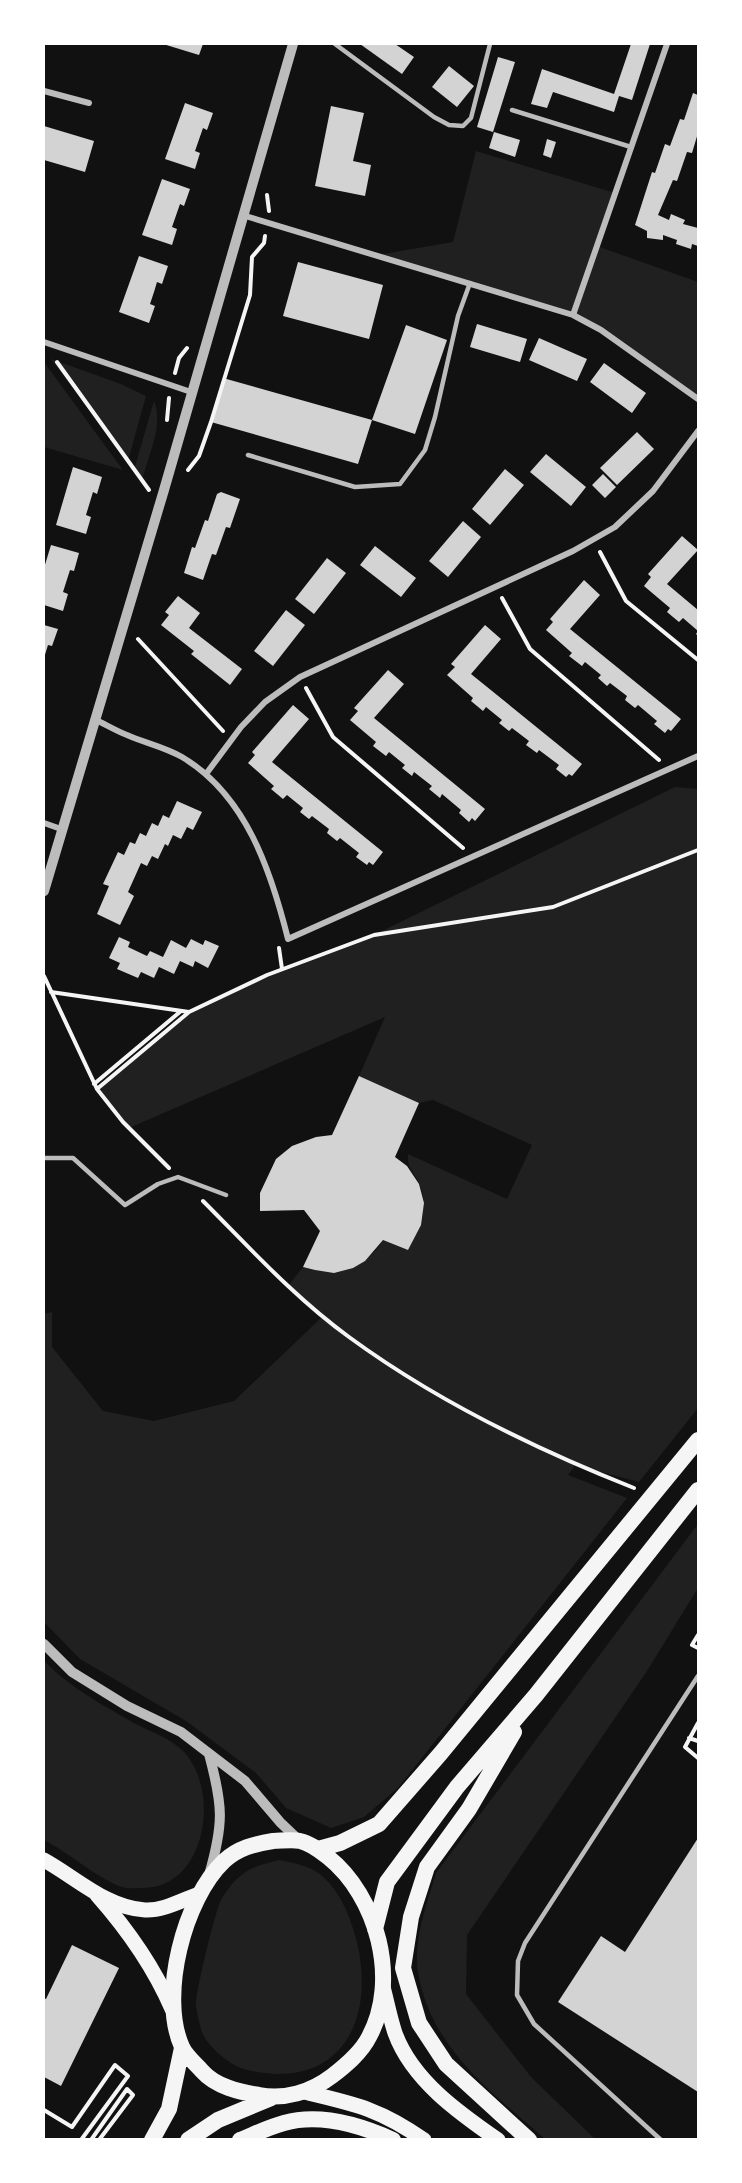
<svg xmlns="http://www.w3.org/2000/svg" width="742" height="2183" viewBox="0 0 742 2183" font-family="Ubuntu,sans-serif">
<style>
.green{fill:#202020}
.building{fill:#d3d3d3}
.lines{fill:none;stroke-linecap:round;stroke-linejoin:round}
.path{stroke:#f5f5f5;stroke-width:4}
.service{stroke:#bcbcbc;stroke-width:4.5}
.minor{stroke:#bcbcbc;stroke-width:6}
.tertiary{stroke:#bcbcbc;stroke-width:10}
.primary{stroke:#f5f5f5;stroke-width:15}
.trunk{stroke:#f5f5f5;stroke-width:16}
</style>
<rect width="100%" height="100%" fill="#111"/>
<path class="green" d="M476,151L615,193L597,246L698,282V399L601,330L573,315L377,255L453,242Z
M51,359L121,384L146,396L128,461Z
M44,362L123,470L44,447Z
M154,401C164,425 148,456 142,480L134,470Z
M675,787L698,789V1408L639,1482L575,1465L568,1475L627,1498L398,1788L364,1817L331,1828L286,1808L256,1773L186,1721L80,1659L44,1622V1314L52,1312V1347L103,1411L154,1421L234,1401L323,1316L288,1286L303,1267C336,1277 364,1270 383,1240L408,1250C419,1229 430,1207 419,1183C413,1171 407,1168 408,1154L507,1199L532,1145L433,1100L419,1103L359,1076L385,1017L129,1128L97,1089L189,1012L267,975L374,935Z
M698,1524V1588L647,1671L467,1935L466,1994L531,2077L595,2139H545C491,2092 430,2047 418,1972C413,1940 427,1903 436,1873Z
M44,1661C73,1689 99,1703 134,1723C151,1732 171,1738 185,1753C221,1794 205,1890 141,1888C135,1888 127,1889 122,1887C100,1880 66,1851 44,1840Z
M279,1860C294,1863 308,1865 321,1875C342,1893 350,1917 357,1942C376,2024 338,2091 247,2070C230,2066 205,2045 201,2029C199,2021 197,2014 196,2006C195,1994 215,1912 221,1900C225,1893 232,1883 238,1878C250,1867 263,1864 279,1860Z"/>
<path class="building" d="M163,44H203L199,55Z
M360,44H395L414,57L402,74Z
M631,44H650L632,100L619,96L614,112L553,92L547,108L531,104L542,69L614,94Z
M498,57L515,62L493,132L477,127Z
M449,66L474,86L457,107L432,87Z
M693,93L698,95V133L692,153L687,152L677,181L673,180L658,215L669,220L671,214L685,220L683,224L698,228V246L692,244L691,249L676,244L677,240L663,235V240L647,238V231L635,225L652,172L655,173L665,144L670,146L680,119L684,120Z
M185,103L213,113L207,130L203,128L195,151L200,153L195,169L165,159Z
M331,106L364,113L353,161L371,165L365,196L315,186Z
M44,126L94,141L85,172L44,160Z
M494,132L520,140L515,157L489,148Z
M547,139L556,142L551,158L543,155Z
M162,179L190,189L184,206L180,204L172,227L177,229L172,245L142,235Z
M139,256L168,266L162,284L157,282L154,292L150,304L155,306L149,323L119,312Z
M298,262L383,285L369,339L283,316Z
M477,324L527,339L520,362L470,347Z
M406,325L447,340L415,434L372,420Z
M539,338L587,359L577,381L529,360Z
M604,363L646,393L632,413L590,382Z
M223,378L372,420L358,464L211,422Z
M637,432L654,449L617,485L600,468Z
M546,454L586,487L571,506L530,472Z
M73,467L102,477L97,494L93,492L86,515L91,517L86,534L56,525Z
M505,469L524,485L490,525L472,509Z
M603,474L616,487L605,498L592,485Z
M221,492L240,499L230,528L226,527L216,555L212,554L203,580L184,573L192,547L195,548L205,520L208,521L217,494Z
M463,521L481,537L448,577L429,561Z
M682,536L698,550L667,584L698,610V636L696,634L698,631L683,618L679,622L667,612L670,608L644,586L651,577L648,574Z
M51,545L79,553L74,571L70,570L63,592L68,594L63,611L44,605V568Z
M375,546L416,578L401,597L360,565Z
M327,558L346,573L314,614L295,599Z
M584,580L600,595L570,629L681,719L671,731L668,729L665,733L654,724L657,721L638,705L635,708L625,700L627,696L610,683L607,686L598,678L601,675L585,662L582,666L569,656L572,653L546,630L553,622L550,619Z
M178,596L200,613L189,628L242,669L230,685L191,654L194,651L161,625L169,615L165,612Z
M286,610L305,625L273,666L254,651Z
M44,625L58,629L52,646L48,645L44,658Z
M485,625L501,639L471,674L582,764L572,776L569,774L566,777L556,769L559,765L539,750L537,753L526,745L529,741L512,728L509,731L499,723L502,720L486,707L483,711L471,701L473,698L447,675L455,667L451,664Z
M388,670L404,684L374,718L485,809L475,821L472,818L469,822L459,813L461,810L442,794L440,798L429,789L432,786L414,772L412,776L402,768L405,765L389,752L386,756L373,746L376,742L350,720L358,711L354,708Z
M293,705L309,719L272,762L383,852L373,865L369,862L367,865L356,857L359,853L340,838L337,841L327,833L329,829L312,816L309,819L300,812L303,808L287,795L283,799L271,789L274,786L248,763L255,755L252,752Z
M177,801L202,812L193,830L187,827L181,839L173,835L168,846L165,844L158,859L152,856L147,866L141,863L128,892L134,896L120,925L97,914L109,886L103,884L118,852L124,855L130,842L135,844L140,833L146,836L152,823L158,826L163,815L169,818Z
M119,937L130,942L128,947L147,956L150,951L163,957L171,940L186,948L191,939L203,945L205,940L219,946L208,968L195,961L193,967L180,961L174,974L159,967L154,978L141,972L138,978L117,969L120,963L109,958Z
M359,1076L419,1103L395,1157L407,1166L419,1184L424,1203L421,1225L408,1250L383,1240L365,1261L353,1268L334,1273L315,1270L303,1267L320,1231L304,1210L260,1211V1193L276,1159L292,1146L316,1137L332,1135Z
M698,1838V2092L558,2002L601,1936L625,1952Z
M72,1945L119,1968L61,2086L44,2077V1998L46,1999Z"/>
<g class="lines">
<path class="path" d="M267,195L269,211
M57,362L149,490
M175,373L179,358L187,348
M167,420L169,398
M188,470L199,456L211,422L250,295L252,257L264,243L265,236
M600,552L626,601L698,660
M502,598L530,649L659,760
M138,639L223,731
M306,688L333,737L463,848
M279,948L282,969
M44,976L97,1089L123,1122L169,1168
M51,992L189,1012
M94,1084L181,1011
M97,1089L189,1012L267,975L374,935L553,907L698,850
M203,1201C250,1248 295,1298 349,1337C435,1400 535,1449 634,1488
M698,1635L692,1645L698,1648
M698,1723L685,1747L698,1758
M689,1738L698,1741
M44,2110L72,2127L115,2065L128,2076L81,2140
M91,2140L127,2089L133,2095L99,2140"/>
<path class="service" d="M335,44L434,117L449,125L463,126L471,118L490,44
M512,110L631,147
M248,455L355,487L400,484L425,450L435,417L458,316L470,283
M44,1158H73L125,1205L158,1184L178,1177L226,1195
M661,2140L534,2024L517,1995L518,1961L525,1943L698,1676"/>
<path class="minor" d="M44,91L89,103
M242,215L573,315L601,330L698,399
M573,315L667,44
M44,342L191,392
M94,719C105,724 116,731 127,735C145,743 165,747 182,757C246,795 271,871 288,939L698,756
M206,774L241,727L265,702L300,677L573,551L615,527L653,491L698,431
M44,823L61,829"/>
<path class="tertiary" d="M44,891L164,490L293,44
M44,1644L72,1672L127,1706L181,1732L245,1781L280,1822L300,1841
M209,1875C224,1823 223,1806 209,1754"/>
<path class="primary" d="M44,1860C75,1877 107,1908 145,1910C163,1911 182,1900 199,1894
M97,1895C128,1930 153,1965 172,2009
M383,1987C387,2002 390,2018 395,2033C412,2080 459,2113 498,2140
M304,2092C355,2104 380,2109 424,2140"/>
<path class="trunk" d="M514,1732L469,1809L427,1867L411,1917L403,1968L419,2023L446,2064L529,2140
M273,1841C281,1841 292,1839 300,1841C310,1843 320,1851 328,1857C377,1896 400,1980 369,2037C361,2053 345,2066 332,2076C311,2092 285,2100 259,2095C240,2092 216,2087 202,2071C196,2064 186,2056 182,2047C159,1996 184,1899 224,1861C238,1848 254,1844 273,1841Z
M318,1849L340,1843L379,1824L441,1753L698,1440
M375,1929L387,1882L457,1787L536,1695L698,1490
M152,2140L169,2109L182,2048
M188,2140L218,2120L271,2098
M240,2140C255,2134 269,2127 284,2123C320,2113 360,2125 393,2140"/>
</g>
<rect width="742" height="2183" fill="none" stroke="#ffffff" stroke-width="90"/>
</svg>
